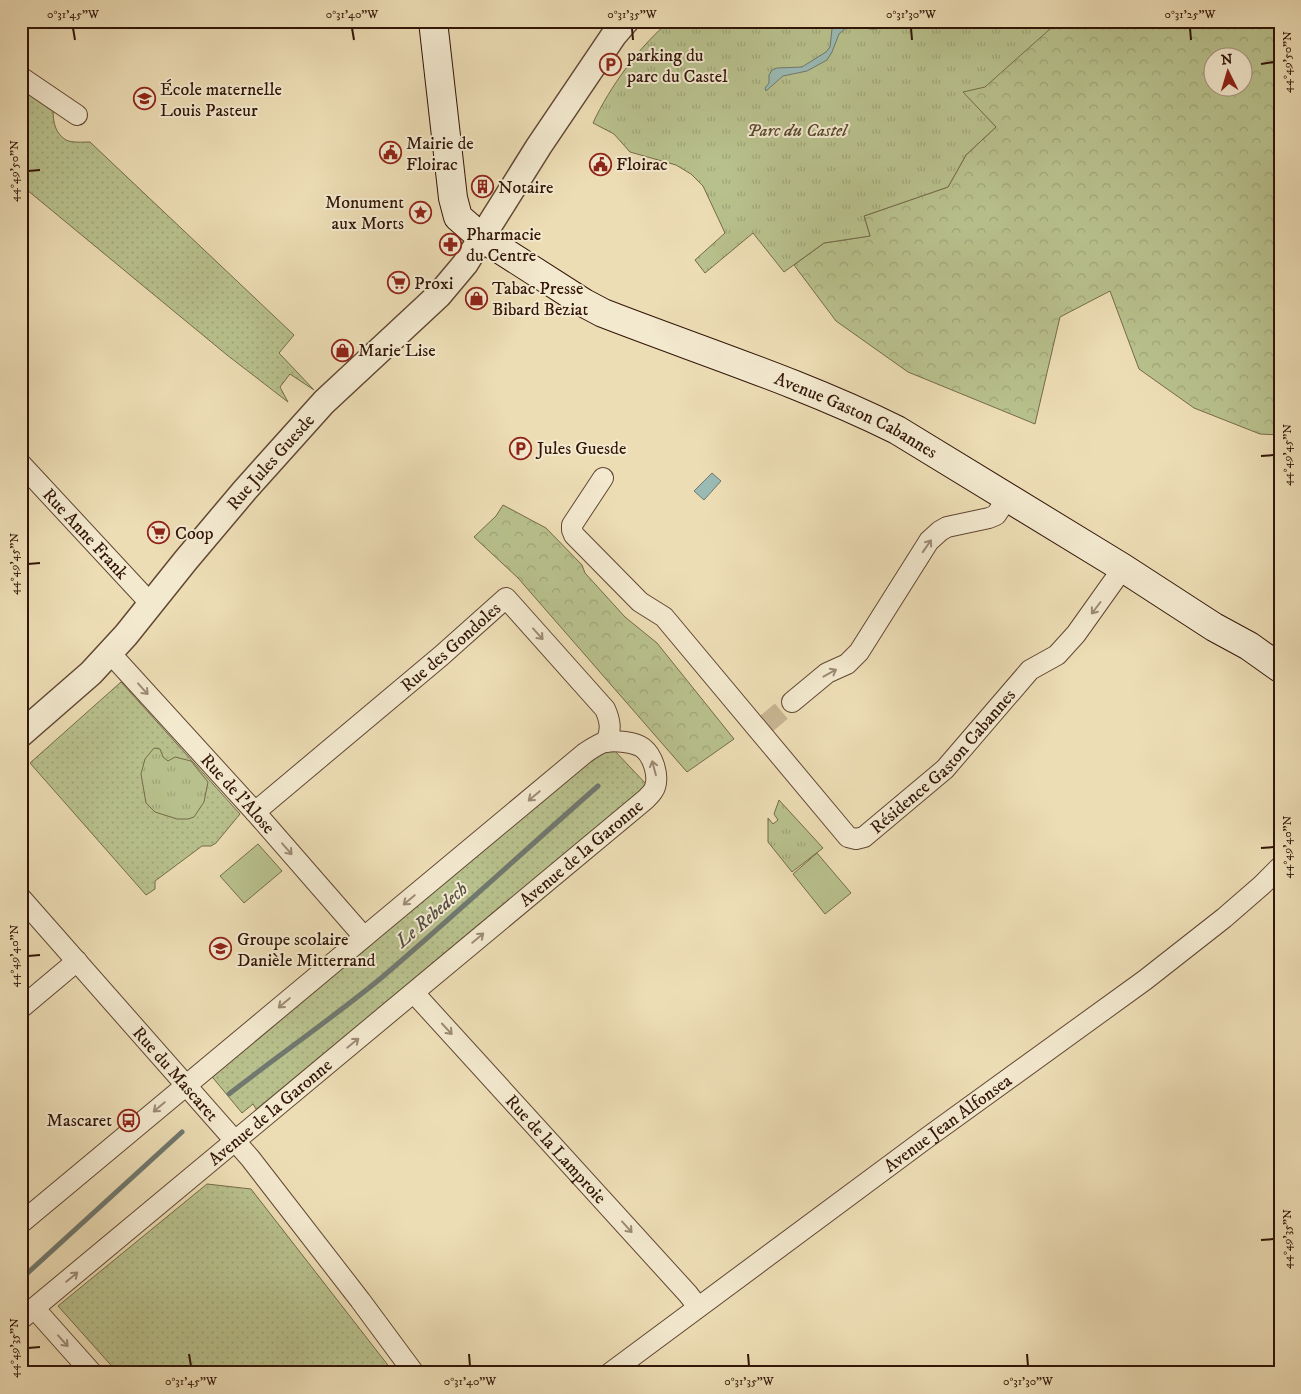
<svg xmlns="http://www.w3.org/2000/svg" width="1301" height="1394" viewBox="0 0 1301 1394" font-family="'IM FELL DW Pica',serif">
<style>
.grass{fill:url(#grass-dots);stroke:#756b4a}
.forest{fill:url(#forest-crowns);stroke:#756b4a;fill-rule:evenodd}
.park{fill:url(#park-tufts);stroke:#756b4a}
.pitch{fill:#b8c18d;stroke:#756b4a}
.water{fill:#9abab4;stroke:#70786f}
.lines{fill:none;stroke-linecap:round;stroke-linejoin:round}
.stream{stroke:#70786f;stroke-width:5}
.minor-tunnel{stroke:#c8b592;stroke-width:20;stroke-dasharray:20 10;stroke-linecap:butt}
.minor-casing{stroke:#614733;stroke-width:22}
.tertiary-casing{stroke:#614733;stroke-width:28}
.secondary-casing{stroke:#321508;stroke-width:30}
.minor{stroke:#f3e9cf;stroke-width:20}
.tertiary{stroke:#f3e9cf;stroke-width:25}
.secondary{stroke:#f3e9cf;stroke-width:28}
.oneway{stroke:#9c8a75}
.ticks{fill:none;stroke:#321508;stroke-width:2}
.labels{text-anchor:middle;stroke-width:4;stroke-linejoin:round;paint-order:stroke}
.poi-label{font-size:18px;fill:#321508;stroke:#f3e9cf;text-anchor:start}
.park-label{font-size:18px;font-style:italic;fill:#5a4930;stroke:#f3e9cf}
.street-label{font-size:18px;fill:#321508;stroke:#f3e9cf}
.water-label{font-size:19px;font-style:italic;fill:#564f44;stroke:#f3e9cf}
.neatline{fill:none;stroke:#321508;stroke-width:2}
.ticks-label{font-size:12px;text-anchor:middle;fill:#321508}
</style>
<defs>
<pattern id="grass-dots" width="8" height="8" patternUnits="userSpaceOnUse" patternTransform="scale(1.25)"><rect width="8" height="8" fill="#b8c18d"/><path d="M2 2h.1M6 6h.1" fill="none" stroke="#9fa578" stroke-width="1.8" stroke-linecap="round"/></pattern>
<pattern id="forest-crowns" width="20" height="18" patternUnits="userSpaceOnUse" patternTransform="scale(1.25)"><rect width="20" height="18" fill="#b8c18d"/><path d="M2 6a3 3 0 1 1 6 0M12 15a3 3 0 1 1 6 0" fill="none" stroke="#9fa578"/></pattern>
<pattern id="park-tufts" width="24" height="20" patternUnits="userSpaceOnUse" patternTransform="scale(1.25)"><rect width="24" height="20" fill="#b8c18d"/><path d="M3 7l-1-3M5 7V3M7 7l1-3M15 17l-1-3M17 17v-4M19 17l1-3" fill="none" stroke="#9fa578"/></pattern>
</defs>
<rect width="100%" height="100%" fill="#edddb5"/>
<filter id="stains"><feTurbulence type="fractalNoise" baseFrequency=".004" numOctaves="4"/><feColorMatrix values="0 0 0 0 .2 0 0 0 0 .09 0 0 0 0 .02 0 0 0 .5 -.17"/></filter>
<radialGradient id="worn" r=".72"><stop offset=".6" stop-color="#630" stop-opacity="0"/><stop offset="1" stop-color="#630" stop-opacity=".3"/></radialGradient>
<path class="grass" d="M21,81L54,104C52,116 53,132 66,140C72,143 82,142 90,142L294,335L279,353L314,390L290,374L280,387L288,402L227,355L21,185Z
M121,682L240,814L216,843L211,846H202L155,881V889L146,895L30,763Z
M613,749L647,785L641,796L260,1115L253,1104L242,1113L209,1073L591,759Z
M207,1184L251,1189L394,1373H118L58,1306Z"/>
<path class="forest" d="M1059,21H1280V435L1260,434L1194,408L1139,369L1110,291L1060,317L1035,424L908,372L836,321L794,265L824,243L870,236L864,216L948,187L966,155L996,127L962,92ZM1214,58H1244V88H1214Z
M503,505L546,528L582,565L585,573L625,617L657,643L734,739L687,772L518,578L474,537L496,516Z"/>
<path class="park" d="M670,21H1059L985,87L963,92L996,127L966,155L948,187L864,216L870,236L824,243L784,272L753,233L705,273L695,260L725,233L703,186L691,174L676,165L630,152L614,134L593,123C609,88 640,45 670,21Z
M154,748L160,749L163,757L168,761L175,757L191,761L208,782L204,802L194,817L188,819H177L155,812L146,803L141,774L145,759Z
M779,800L823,848L792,872L768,842V818L773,824L778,820L774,814Z"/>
<path class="pitch" d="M258,844L282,871L244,903L220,876Z
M817,853L851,893L825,914L793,874Z"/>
<path class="water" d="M840,21H883L877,29H870L862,27L846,28L839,34L832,52L827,60L807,71L783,76L766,91L765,88L769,83V75L772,70L777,68L802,67L826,52L830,47L832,29Z
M712,473L721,481L704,500L694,491Z"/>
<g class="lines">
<path class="stream" d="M229,1094C279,1055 331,1019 380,979C454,916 525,850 598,786
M21,1279L182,1132"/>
<path class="minor-tunnel" d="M766,724L792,702"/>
<defs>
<g id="minor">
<path d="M21,77L77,115"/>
<path id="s1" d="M21,464L151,604"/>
<path id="s2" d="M603,478L572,525V530L574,535L640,602L664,617L848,837L856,839L864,837L945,769L1030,670L1057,655L1076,634L1123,568"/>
<path id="s3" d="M110,653L255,812L364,937"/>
<path d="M792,702L827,673L847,664L859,652L929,541L940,531L947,527L989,518L996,515L1008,497"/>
<path id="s4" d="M255,812L441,656L506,598L605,709C610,720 612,730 606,742"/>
<path id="s5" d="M21,898L250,1158L360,1300L414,1373"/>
<path id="s6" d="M414,993L688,1294L698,1307"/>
<path d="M21,1008L77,961"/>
<path d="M21,1223L585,753C591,749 598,744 605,742C615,740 635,742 643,748C653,756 659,775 655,787C654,791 649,796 646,799L21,1319"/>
<path d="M35,1309L92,1373"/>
<path id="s7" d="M610,1373L928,1137L1145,980L1224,918L1262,885L1280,867"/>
</g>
<g id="tertiary">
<path id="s8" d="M21,734L91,673L126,635L186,560L245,490L324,402L439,295L465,264L539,146L614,35L626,21"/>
</g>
<g id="secondary">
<path id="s9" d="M433,21L453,198L458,217L481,237L584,303L603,313C701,351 802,383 897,430L1123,568L1214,627L1249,646L1280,668"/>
</g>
</defs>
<use href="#minor" class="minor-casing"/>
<use href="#tertiary" class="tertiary-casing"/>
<use href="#secondary" class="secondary-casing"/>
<use href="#minor" class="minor"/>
<use href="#tertiary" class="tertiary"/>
<use href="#secondary" class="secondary"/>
</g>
<defs><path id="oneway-shaft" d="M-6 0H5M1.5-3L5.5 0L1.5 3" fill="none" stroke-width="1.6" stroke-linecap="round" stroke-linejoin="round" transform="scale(1.25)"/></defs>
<g class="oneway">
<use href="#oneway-shaft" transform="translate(927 546) rotate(-55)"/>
<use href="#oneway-shaft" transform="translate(1096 608) rotate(127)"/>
<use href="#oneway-shaft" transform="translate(538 634) rotate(48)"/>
<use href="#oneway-shaft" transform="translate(830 673) rotate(-29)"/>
<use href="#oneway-shaft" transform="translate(143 689) rotate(48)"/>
<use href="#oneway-shaft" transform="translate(654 768) rotate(-105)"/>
<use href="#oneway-shaft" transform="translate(534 796) rotate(140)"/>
<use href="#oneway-shaft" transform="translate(287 849) rotate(49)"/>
<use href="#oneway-shaft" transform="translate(409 900) rotate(140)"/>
<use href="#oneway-shaft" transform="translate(478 938) rotate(-40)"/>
<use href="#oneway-shaft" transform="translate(284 1003) rotate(140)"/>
<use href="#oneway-shaft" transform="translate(447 1029) rotate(47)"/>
<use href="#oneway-shaft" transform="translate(353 1043) rotate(-39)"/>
<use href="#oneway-shaft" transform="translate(159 1107) rotate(140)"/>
<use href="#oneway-shaft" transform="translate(627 1227) rotate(48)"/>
<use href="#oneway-shaft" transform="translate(72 1277) rotate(-40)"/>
<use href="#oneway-shaft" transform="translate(63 1341) rotate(48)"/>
</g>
<path class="ticks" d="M73,28L75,40M352,28L354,40M632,28L633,40M911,28L912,40M1190,28L1191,40M1261,64L1274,62M28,171L40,170M1261,456L1274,455M28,564L40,563M1261,848L1274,847M28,956L40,955M1261,1240L1274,1239M28,1348L40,1347M189,1354L191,1366M469,1354L470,1366M748,1354L749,1366M1027,1354L1028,1366"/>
<defs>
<symbol id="parking-ring" viewBox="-11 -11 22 22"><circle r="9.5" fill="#f3e9cf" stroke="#8f2418" stroke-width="1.5"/><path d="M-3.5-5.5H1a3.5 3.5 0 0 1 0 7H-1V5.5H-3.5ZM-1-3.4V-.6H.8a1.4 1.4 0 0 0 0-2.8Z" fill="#8f2418"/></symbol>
<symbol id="school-ring" viewBox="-11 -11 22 22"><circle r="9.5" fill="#f3e9cf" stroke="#8f2418" stroke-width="1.5"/><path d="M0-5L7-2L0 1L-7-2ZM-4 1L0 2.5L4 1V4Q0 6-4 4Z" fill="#8f2418"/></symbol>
<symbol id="civic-ring" viewBox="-11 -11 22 22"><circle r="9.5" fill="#f3e9cf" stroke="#8f2418" stroke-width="1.5"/><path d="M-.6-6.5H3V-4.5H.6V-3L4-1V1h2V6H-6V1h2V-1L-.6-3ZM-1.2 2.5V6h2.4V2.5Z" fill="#8f2418"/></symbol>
<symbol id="building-ring" viewBox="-11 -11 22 22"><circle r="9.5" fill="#f3e9cf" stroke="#8f2418" stroke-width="1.5"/><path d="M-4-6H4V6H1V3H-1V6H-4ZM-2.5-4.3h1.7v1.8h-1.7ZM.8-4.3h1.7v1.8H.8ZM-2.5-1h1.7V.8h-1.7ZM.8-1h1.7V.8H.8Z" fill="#8f2418"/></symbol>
<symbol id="sight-ring" viewBox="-11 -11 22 22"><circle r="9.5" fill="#f3e9cf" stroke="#8f2418" stroke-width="1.5"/><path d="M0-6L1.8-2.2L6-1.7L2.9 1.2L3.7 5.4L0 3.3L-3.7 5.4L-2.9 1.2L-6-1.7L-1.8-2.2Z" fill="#8f2418"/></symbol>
<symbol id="pharmacy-ring" viewBox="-11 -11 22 22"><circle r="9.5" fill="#f3e9cf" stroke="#8f2418" stroke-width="1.5"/><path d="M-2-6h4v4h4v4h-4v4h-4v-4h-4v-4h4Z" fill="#8f2418"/></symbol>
<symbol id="supermarket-ring" viewBox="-11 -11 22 22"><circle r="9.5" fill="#f3e9cf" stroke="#8f2418" stroke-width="1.5"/><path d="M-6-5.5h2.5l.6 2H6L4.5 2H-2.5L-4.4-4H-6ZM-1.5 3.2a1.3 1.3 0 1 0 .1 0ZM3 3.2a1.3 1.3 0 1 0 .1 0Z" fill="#8f2418"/></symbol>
<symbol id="shop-ring" viewBox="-11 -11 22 22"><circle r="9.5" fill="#f3e9cf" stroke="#8f2418" stroke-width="1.5"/><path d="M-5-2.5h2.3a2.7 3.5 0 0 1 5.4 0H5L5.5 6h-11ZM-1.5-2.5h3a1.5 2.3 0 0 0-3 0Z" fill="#8f2418"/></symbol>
<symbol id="bus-ring" viewBox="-11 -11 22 22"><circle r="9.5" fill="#f3e9cf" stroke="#8f2418" stroke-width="1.5"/><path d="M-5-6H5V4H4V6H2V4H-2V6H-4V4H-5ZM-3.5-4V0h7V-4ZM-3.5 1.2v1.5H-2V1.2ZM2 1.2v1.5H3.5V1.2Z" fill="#8f2418"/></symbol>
</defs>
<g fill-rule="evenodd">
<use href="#parking-ring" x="598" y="52" width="25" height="25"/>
<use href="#school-ring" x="132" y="86" width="25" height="25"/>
<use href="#civic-ring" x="378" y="140" width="25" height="25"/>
<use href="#civic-ring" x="588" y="152" width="25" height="25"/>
<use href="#building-ring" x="470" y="174" width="25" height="25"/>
<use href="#sight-ring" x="408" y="200" width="25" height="25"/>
<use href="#pharmacy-ring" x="438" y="232" width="25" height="25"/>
<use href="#supermarket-ring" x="386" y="270" width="25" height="25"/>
<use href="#shop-ring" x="464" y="286" width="25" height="25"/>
<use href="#shop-ring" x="330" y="338" width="25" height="25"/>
<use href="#parking-ring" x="508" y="436" width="25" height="25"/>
<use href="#supermarket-ring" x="146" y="520" width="25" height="25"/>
<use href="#school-ring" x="208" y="936" width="25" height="25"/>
<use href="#bus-ring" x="116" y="1108" width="25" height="25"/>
</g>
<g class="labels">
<g class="poi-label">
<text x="627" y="61">parking du<tspan x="627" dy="21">parc du Castel</tspan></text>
<text x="160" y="95">École maternelle<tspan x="160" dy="21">Louis Pasteur</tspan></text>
<text x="406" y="149">Mairie de<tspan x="406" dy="21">Floirac</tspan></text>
<text x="616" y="170">Floirac</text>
<text x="498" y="193">Notaire</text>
<text x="404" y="208" text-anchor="end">Monument<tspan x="404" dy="21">aux Morts</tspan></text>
<text x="466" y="240">Pharmacie<tspan x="466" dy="21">du Centre</tspan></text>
<text x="414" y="289">Proxi</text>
<text x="492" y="294">Tabac Presse<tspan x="492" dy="21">Bibard Beziat</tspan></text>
<text x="358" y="356">Marie Lise</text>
<text x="537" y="454">Jules Guesde</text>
<text x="175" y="539">Coop</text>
<text x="237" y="945">Groupe scolaire<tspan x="237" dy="21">Danièle Mitterrand</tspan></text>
<text x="112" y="1126" text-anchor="end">Mascaret</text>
</g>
<g class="park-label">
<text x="797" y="136">Parc du Castel</text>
</g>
<g class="street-label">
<text dy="6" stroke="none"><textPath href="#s9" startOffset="645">Avenue Gaston Cabannes</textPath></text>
<text dy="6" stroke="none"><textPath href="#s8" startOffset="370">Rue Jules Guesde</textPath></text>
<text dy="6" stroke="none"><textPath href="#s1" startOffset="95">Rue Anne Frank</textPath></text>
<text dy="6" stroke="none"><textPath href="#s4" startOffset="256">Rue des Gondoles</textPath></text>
<text dy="6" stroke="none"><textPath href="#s2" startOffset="602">Résidence Gaston Cabannes</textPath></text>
<text dy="6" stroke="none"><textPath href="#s3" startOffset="190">Rue de l'Alose</textPath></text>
<text transform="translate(581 853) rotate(-40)" y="6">Avenue de la Garonne</text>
<text dy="6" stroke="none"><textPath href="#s5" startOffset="234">Rue du Mascaret</textPath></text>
<text transform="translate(270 1112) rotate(-40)" y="6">Avenue de la Garonne</text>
<text dy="6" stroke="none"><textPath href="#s7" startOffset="420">Avenue Jean Alfonsea</textPath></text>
<text dy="6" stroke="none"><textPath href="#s6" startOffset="211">Rue de la Lamproie</textPath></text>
</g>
<g class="water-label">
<text transform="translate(431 914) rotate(-41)" y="7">Le Rebedech</text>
</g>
</g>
<rect width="1301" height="1394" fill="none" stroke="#edddb5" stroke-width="55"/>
<g transform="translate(1228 72) rotate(355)"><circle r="24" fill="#f3e9cf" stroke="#a6947f"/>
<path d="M0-4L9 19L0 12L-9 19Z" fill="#8f2418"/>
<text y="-8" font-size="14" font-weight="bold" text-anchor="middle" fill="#321508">N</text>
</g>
<rect x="28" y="28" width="1246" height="1338" class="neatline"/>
<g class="ticks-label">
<text x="73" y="18">0°31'45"W</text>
<text x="352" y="18">0°31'40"W</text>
<text x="632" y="18">0°31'35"W</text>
<text x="911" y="18">0°31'30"W</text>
<text x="1190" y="18">0°31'25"W</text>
<text transform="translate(1287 62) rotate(-90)" y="4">44°49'50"N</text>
<text transform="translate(14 171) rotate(-90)" y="4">44°49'50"N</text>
<text transform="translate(1287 455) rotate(-90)" y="4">44°49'45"N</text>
<text transform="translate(14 564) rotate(-90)" y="4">44°49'45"N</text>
<text transform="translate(1287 847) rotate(-90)" y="4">44°49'40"N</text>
<text transform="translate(14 956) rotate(-90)" y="4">44°49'40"N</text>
<text transform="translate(1287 1239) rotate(-90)" y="4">44°49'35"N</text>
<text transform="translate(14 1348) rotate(-90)" y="4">44°49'35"N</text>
<text x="191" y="1385">0°31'45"W</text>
<text x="470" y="1385">0°31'40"W</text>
<text x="749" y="1385">0°31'35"W</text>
<text x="1028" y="1385">0°31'30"W</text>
</g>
<rect width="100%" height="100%" filter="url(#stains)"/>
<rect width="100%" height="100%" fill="url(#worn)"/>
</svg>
